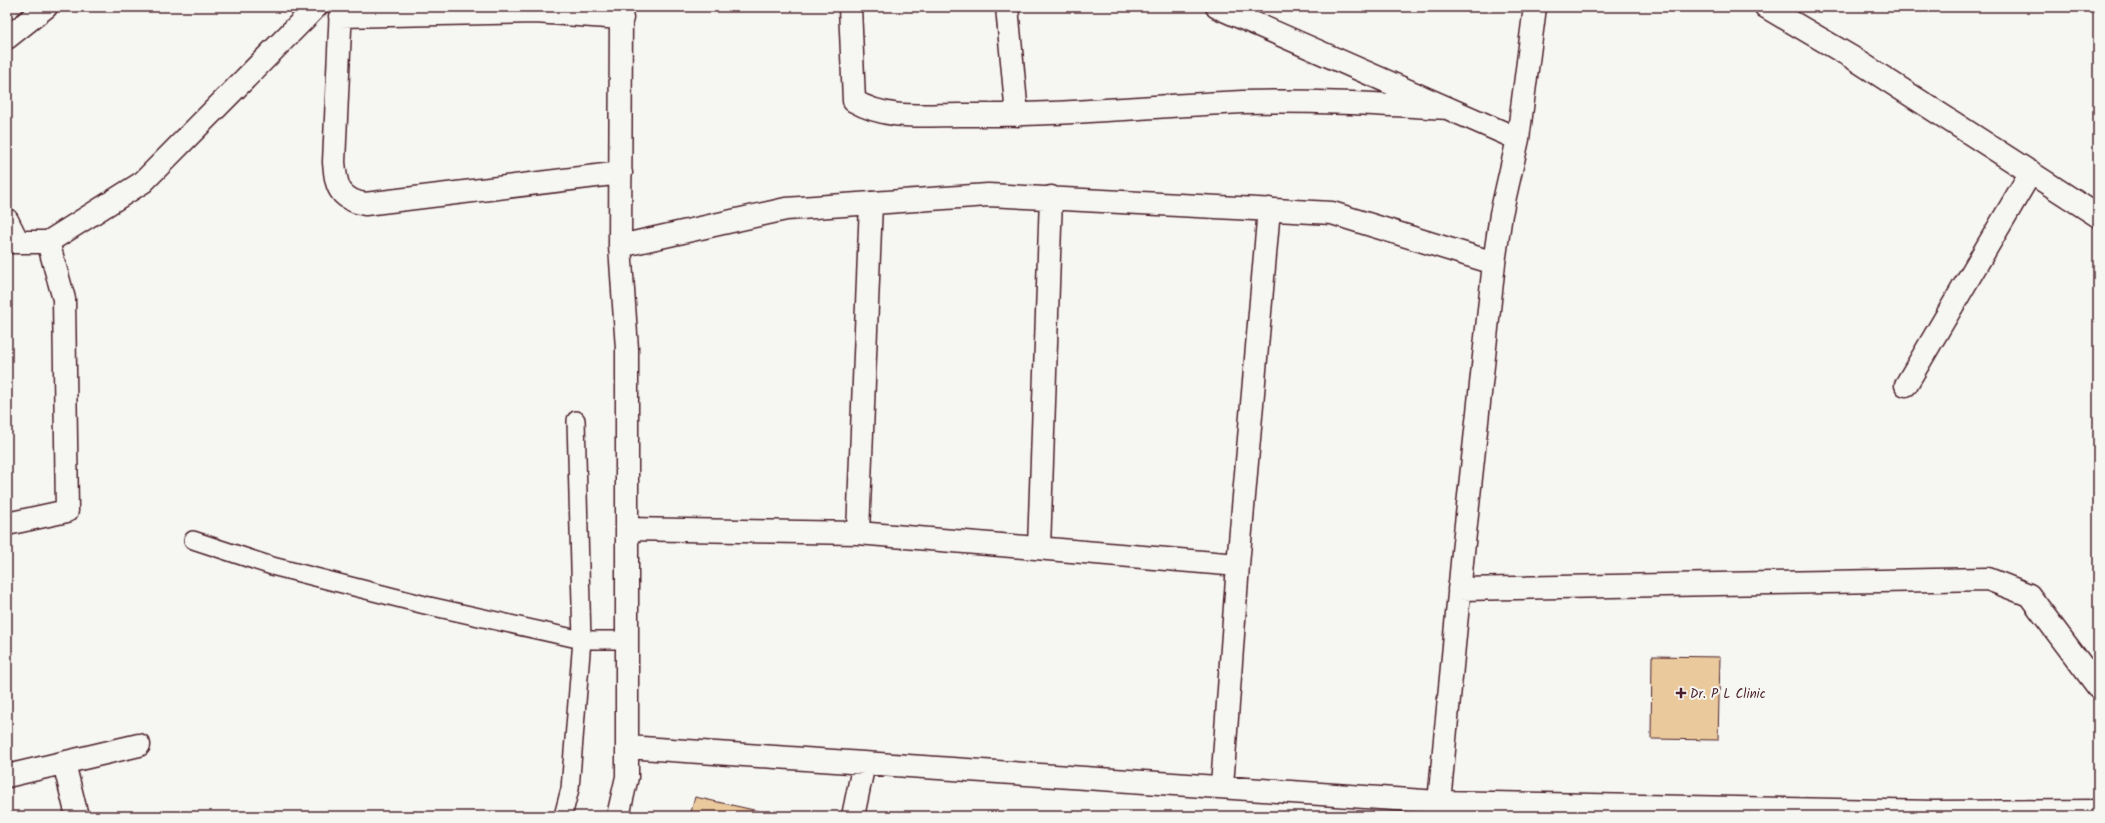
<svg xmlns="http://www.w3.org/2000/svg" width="2105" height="823" viewBox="0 0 2105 823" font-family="Kalam,sans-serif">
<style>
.building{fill:#eaca9c;stroke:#4a1f2b}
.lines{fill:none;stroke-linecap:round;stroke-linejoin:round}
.lane-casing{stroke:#4a1f2b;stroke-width:20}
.street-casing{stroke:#4a1f2b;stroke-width:25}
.lane{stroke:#f6f6f2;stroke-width:17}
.street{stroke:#f6f6f2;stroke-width:22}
.poi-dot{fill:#4a1f2b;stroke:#f6f6f2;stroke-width:1.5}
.labels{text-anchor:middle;stroke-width:4;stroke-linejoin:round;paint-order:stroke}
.poi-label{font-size:13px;fill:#4a1f2b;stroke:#f6f6f2;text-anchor:start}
</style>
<rect width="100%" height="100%" fill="#f6f6f2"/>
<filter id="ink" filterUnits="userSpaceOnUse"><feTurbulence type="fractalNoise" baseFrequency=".025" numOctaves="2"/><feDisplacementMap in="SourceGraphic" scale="8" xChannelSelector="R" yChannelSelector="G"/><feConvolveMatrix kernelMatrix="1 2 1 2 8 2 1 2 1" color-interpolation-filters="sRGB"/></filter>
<g filter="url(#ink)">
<path class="building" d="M1652,656L1720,657L1718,740L1651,739Z
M695,797L781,816H690Z"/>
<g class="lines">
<defs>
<path id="lane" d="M193,540L272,566L425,605L582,640H627
M563,816L570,789L582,640L576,420"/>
<path id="street" d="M341,7L334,162C336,185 338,199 365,204L621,173
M850,7L854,101C887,120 923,115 960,115C1054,116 1148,106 1242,102C1310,100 1378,104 1447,108
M1007,7L1017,115
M1217,7L1518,139
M1766,7L1853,58L2098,216
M340,16L535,12L622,18
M7,38L46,7
M7,220L18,242
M7,242H48
M620,246L786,209L988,195L1332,213L1494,263
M1906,385L2031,172
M7,524L67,511L64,299L48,242L143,182L316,7
M627,529L858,533L1238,565
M858,533L871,203
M1039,548L1051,197
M1459,589L1988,579L2029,595L2098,687
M627,747L1439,802L1935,812L2098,811
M64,763L77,816
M7,776L139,745
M1222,786L1238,565L1269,209
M1439,802L1463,552L1494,263L1501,214L1518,139L1535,7
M618,816L627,777V349L620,246L621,7
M853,816L864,763"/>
</defs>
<use href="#lane" class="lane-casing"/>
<use href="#street" class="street-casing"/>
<use href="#lane" class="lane"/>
<use href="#street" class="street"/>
</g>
</g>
<path class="poi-dot" d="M1679 687h4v4h4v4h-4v4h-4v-4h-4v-4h4z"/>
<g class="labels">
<g class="poi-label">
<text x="1690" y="698">Dr. P L Clinic</text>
</g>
</g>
<rect width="2105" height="823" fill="none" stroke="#f6f6f2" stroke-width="24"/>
<rect x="12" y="12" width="2081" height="799" fill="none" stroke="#4a1f2b" stroke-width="1.5" filter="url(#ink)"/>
</svg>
